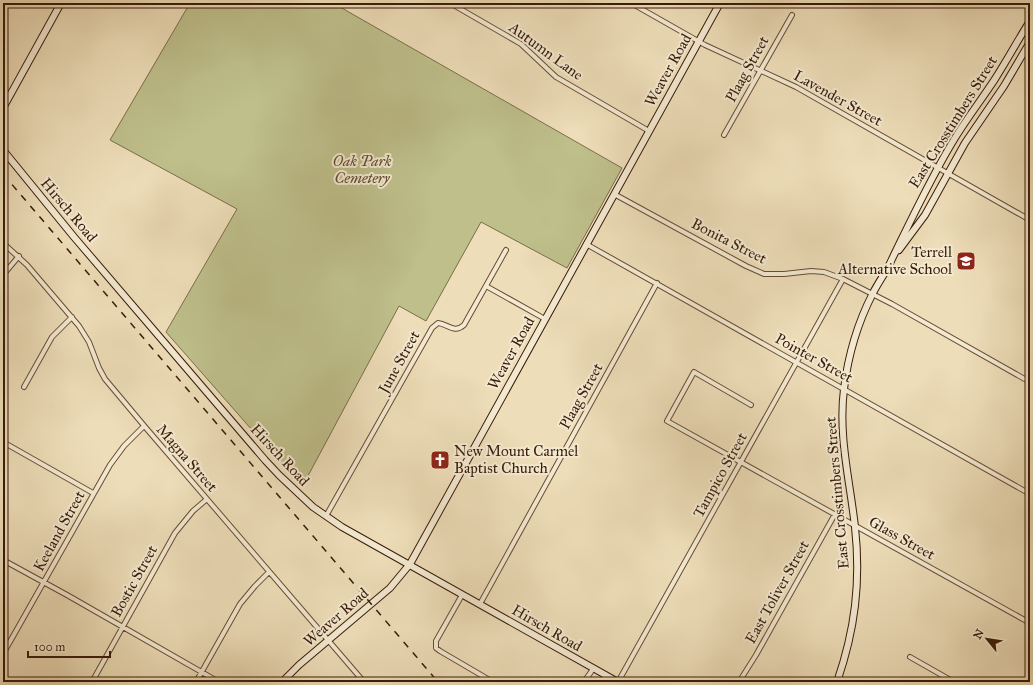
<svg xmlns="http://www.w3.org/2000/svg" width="1033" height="685" viewBox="0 0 1033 685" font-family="'IM FELL Great Primer',serif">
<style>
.green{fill:#bebf8b;stroke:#7c6d4a}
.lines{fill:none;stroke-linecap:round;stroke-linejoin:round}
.street-casing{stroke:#664c34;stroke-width:6}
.secondary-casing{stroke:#391b08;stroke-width:8}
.street{stroke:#f3e9d1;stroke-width:4}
.secondary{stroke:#f3e9d1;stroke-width:6}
.rail{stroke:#391b08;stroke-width:1.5;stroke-dasharray:7 7;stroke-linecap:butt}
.labels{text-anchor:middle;stroke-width:4;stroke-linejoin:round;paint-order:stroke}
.street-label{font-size:15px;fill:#391b08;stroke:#f3e9d1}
.park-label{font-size:15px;font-style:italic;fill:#614c2f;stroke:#f3e9d1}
.poi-label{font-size:15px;fill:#391b08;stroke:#f3e9d1;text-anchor:end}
</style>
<rect width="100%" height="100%" fill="#edddb8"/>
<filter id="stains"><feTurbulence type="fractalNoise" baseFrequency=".005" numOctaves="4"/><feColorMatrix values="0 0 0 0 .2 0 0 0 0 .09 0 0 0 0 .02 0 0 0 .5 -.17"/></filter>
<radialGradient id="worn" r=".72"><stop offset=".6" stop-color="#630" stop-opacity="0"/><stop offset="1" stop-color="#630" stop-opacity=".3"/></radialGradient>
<path class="green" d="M190,3H333L622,168L567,268L481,222L426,321L399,306L302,487L166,332L237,209L110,140Z"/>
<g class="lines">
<defs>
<path id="street" d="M450,3L521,44L556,77L649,131
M631,3L705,45L796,87L1030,220
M724,135L792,15
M614,194L746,266L764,274H784L811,271L824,272L843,279L892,304L1030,382
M3,243L27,265L79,326L89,342L99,368L105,379L146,428L364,682
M586,244L1030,494
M3,275L19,256
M486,286L545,319
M24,387L52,337L72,317
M751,405L694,372L667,421L1030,623
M3,442L93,493
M326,516L432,328L438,323C448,324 454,334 464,325L506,250
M3,560L67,595L219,682
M462,595L436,641V648L440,651L493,682
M480,604L657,283
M3,654L110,465L124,446L144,426
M910,657L954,682
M92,682L175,533L193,511L207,499
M196,682L240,604L255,586L269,572
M584,682L593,669
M618,682L843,279
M739,682L756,655L835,514"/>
<path id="secondary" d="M3,108L61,3
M3,150L74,237L265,460L279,475L313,507L342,527L618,682
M899,250L925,215L965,143L1004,86L1030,42
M282,682L299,665L390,588L410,564L720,3
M837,682C855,630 861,582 855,527C850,481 838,436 844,389C848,356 858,322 873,293C879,281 887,271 892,259C912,218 931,177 955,138C967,118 982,99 995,79C1007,60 1018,40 1030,21"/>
</defs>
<use href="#street" class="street-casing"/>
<use href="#secondary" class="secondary-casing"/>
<use href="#street" class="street"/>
<use href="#secondary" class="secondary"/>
<path class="rail" d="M3,174L438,682"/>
</g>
<defs>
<symbol id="school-square" viewBox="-11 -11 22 22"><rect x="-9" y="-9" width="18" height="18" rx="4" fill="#8f2418" stroke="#f3e9d1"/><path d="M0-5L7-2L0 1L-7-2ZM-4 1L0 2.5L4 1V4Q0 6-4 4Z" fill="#fff"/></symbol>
<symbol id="church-square" viewBox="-11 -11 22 22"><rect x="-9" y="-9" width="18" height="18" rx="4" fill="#8f2418" stroke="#f3e9d1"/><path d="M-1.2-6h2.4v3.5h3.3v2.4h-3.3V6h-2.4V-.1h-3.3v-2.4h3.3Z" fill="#fff"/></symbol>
</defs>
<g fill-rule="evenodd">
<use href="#school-square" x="955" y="250" width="22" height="22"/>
<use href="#church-square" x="429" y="449" width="22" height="22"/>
</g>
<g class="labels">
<g class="street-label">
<text transform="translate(546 51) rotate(36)" y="5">Autumn Lane</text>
<text transform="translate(747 69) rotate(-61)" y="5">Plaag Street</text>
<text transform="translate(668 70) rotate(-61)" y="5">Weaver Road</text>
<text transform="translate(838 98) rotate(29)" y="5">Lavender Street</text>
<text transform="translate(953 122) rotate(-58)" y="5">East Crosstimbers Street</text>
<text transform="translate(69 210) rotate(50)" y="5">Hirsch Road</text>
<text transform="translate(729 241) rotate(27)" y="5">Bonita Street</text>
<text transform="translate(511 353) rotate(-61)" y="5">Weaver Road</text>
<text transform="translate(814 358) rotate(29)" y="5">Pointer Street</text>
<text transform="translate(399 362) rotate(-61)" y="5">June Street</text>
<text transform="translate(581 396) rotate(-61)" y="5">Plaag Street</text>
<text transform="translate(280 455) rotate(47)" y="5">Hirsch Road</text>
<text transform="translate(187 458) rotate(49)" y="5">Magna Street</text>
<text transform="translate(720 475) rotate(-61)" y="5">Tampico Street</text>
<text transform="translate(837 493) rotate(-95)" y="5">East Crosstimbers Street</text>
<text transform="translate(59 531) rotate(-61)" y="5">Keeland Street</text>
<text transform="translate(902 538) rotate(29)" y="5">Glass Street</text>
<text transform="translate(134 581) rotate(-61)" y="5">Bostic Street</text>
<text transform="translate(777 592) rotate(-61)" y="5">East Toliver Street</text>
<text transform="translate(336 617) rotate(-41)" y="5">Weaver Road</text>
<text transform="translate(547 628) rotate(30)" y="5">Hirsch Road</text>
</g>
<g class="park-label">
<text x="362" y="166">Oak Park<tspan x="362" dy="17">Cemetery</tspan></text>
</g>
<g class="poi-label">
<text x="952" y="257">Terrell<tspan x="952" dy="17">Alternative School</tspan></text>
<text x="454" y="456" text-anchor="start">New Mount Carmel<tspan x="454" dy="17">Baptist Church</tspan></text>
</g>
</g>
<rect width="1033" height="685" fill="none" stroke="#edddb8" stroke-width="16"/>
<rect x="4" y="4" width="1025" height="677" fill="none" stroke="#391b08" stroke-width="2"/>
<rect x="8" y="8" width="1017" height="669" fill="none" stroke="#391b08"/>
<g transform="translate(987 639) rotate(300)" stroke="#f3e9d1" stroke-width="3" paint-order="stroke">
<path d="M0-3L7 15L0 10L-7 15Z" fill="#391b08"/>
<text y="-6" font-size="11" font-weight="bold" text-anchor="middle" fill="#391b08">N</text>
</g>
<path d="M28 651v6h82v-6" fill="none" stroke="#391b08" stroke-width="2"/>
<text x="34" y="651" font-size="12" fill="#391b08" stroke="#f3e9d1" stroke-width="3" paint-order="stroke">100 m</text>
<rect width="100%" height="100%" filter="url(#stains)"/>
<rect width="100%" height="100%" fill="url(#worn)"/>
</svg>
